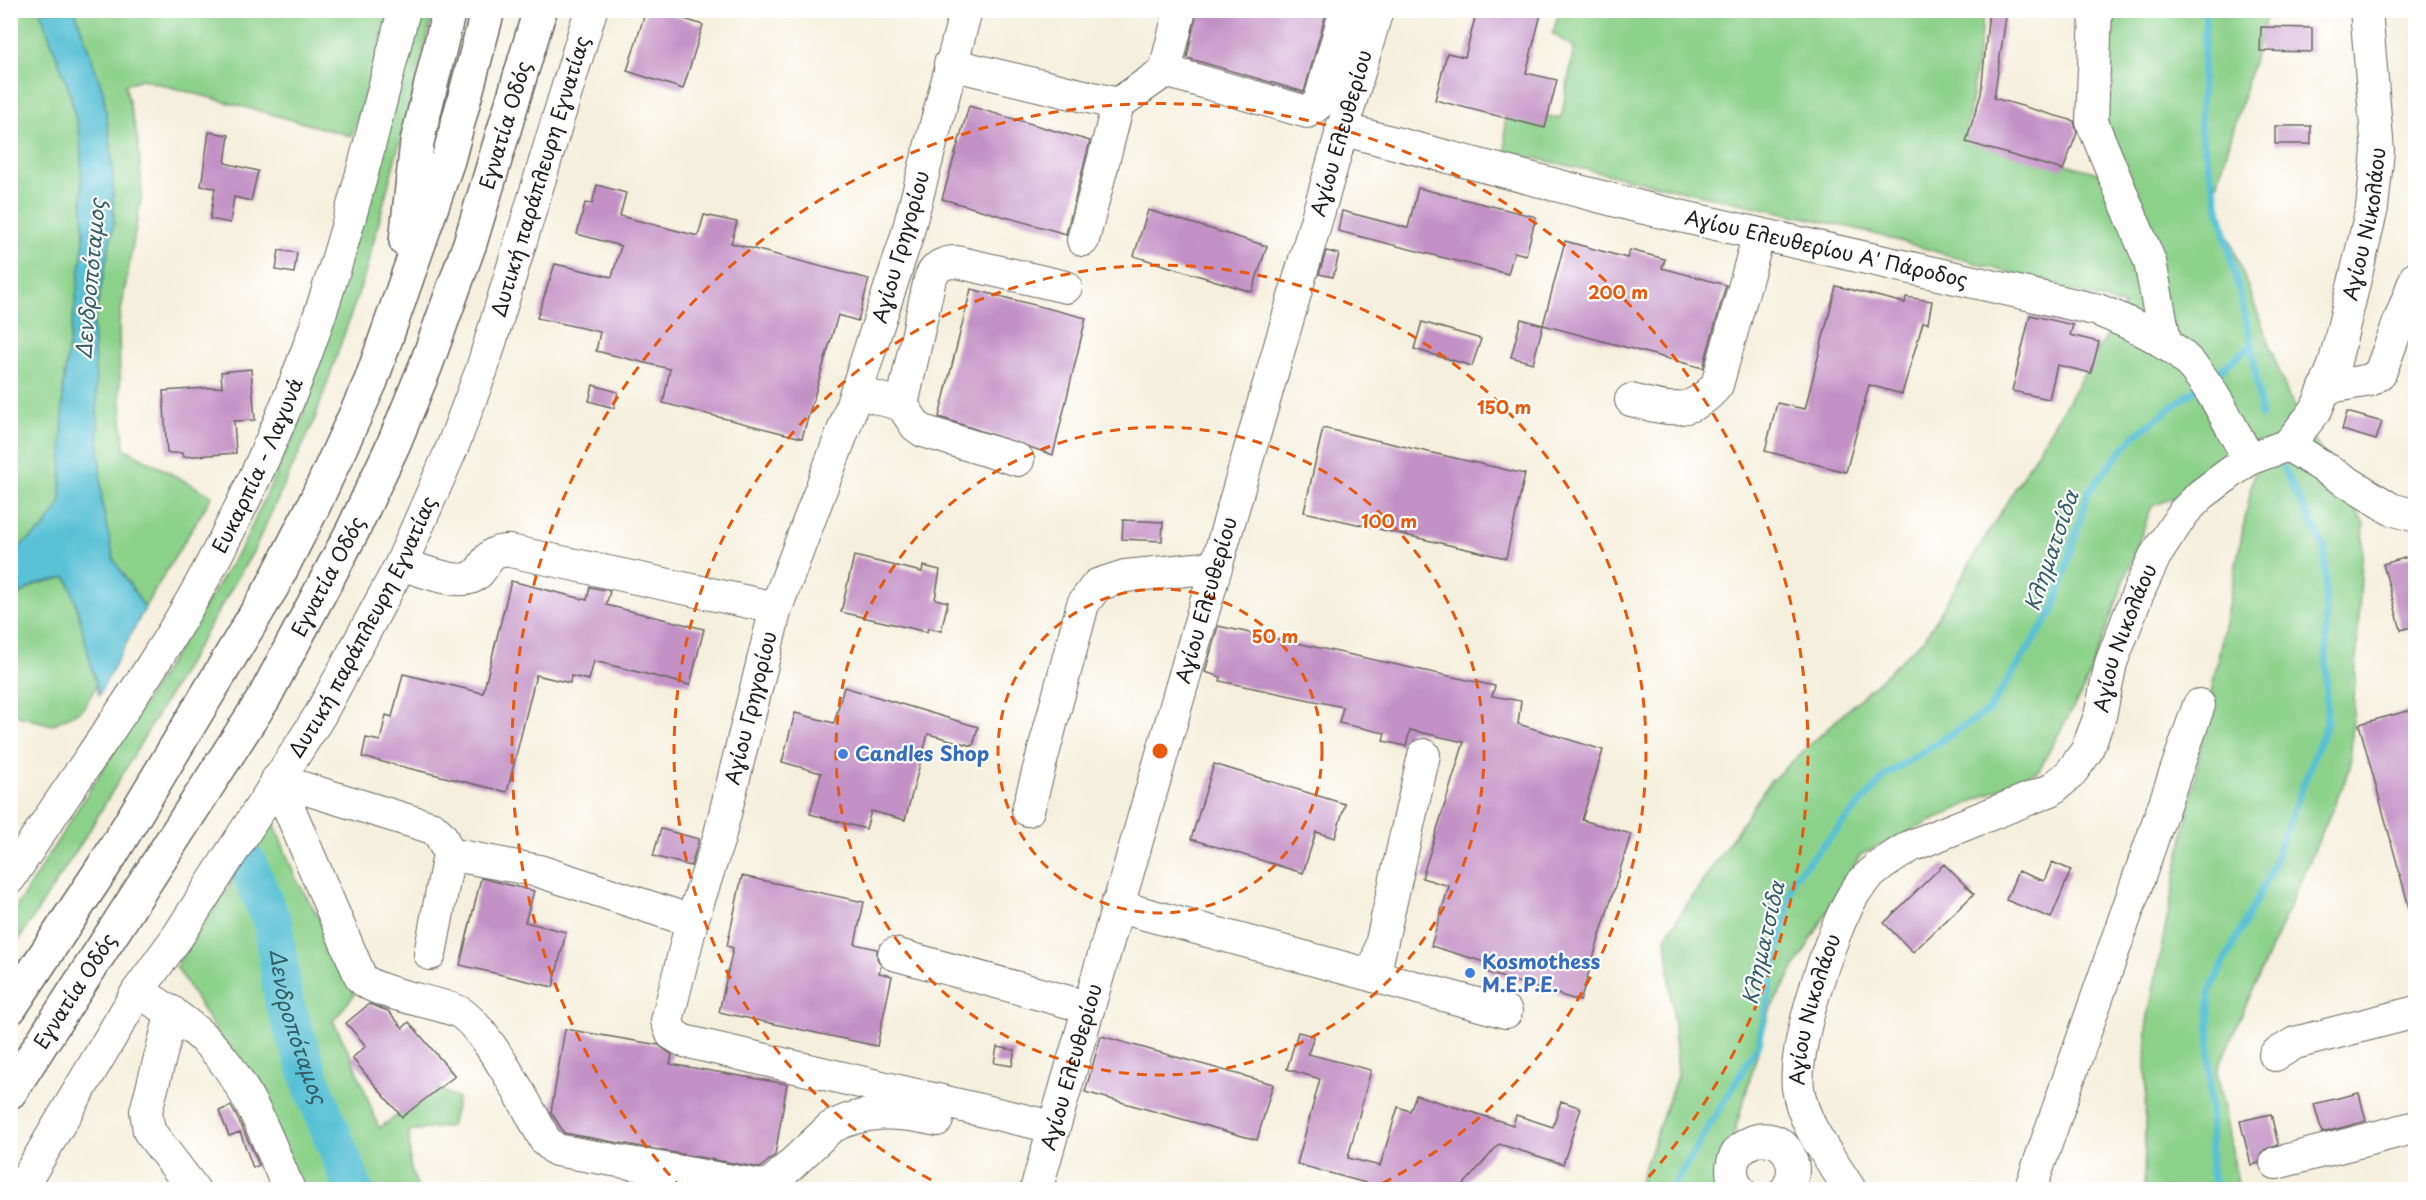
<svg xmlns="http://www.w3.org/2000/svg" width="2426" height="1200" viewBox="0 0 2426 1200" font-family="'Playpen Sans',sans-serif">
<style>
.green{fill:#8cd18a;stroke:#547653;stroke-width:1.5}
.water{fill:#59c1d6;stroke:#3a6e79;stroke-width:1.5}
.lines{fill:none;stroke-linecap:round;stroke-linejoin:round}
.stream{stroke:#59c1d6;stroke-width:7}
.river{stroke:#59c1d6;stroke-width:39}
.building{fill:#c391c5}
.minor-casing{stroke:#686660;stroke-width:34}
.highway-casing{stroke:#686660;stroke-width:36}
.minor{stroke:#fff;stroke-width:32}
.highway{stroke:#fff;stroke-width:33}
.ring{fill:none;stroke:#e8590c;stroke-width:3;stroke-dasharray:10 8}
.shop-dot{fill:#3f7fe0;stroke:#fff;stroke-width:2}
.labels{text-anchor:middle;stroke-width:4.5;stroke-linejoin:round;paint-order:stroke}
.street-label{font-size:20px;fill:#1c1c1c;stroke:#fff}
.shop-label{font-size:20px;font-weight:bold;fill:#366cbe;stroke:#fff;text-anchor:start}
.water-label{font-size:21px;font-style:italic;fill:#345e66;stroke:#fff}
.centre{fill:#e8590c;stroke:#fff;stroke-width:3}
.ring-label{font-size:18px;text-anchor:middle;font-weight:bold;fill:#e8590c;stroke:#fff;stroke-width:4.5;stroke-linejoin:round;paint-order:stroke}
</style>
<rect width="100%" height="100%" fill="#fff"/>
<filter id="ink" filterUnits="userSpaceOnUse"><feTurbulence type="fractalNoise" baseFrequency=".0167" numOctaves="2"/><feDisplacementMap in="SourceGraphic" scale="12" xChannelSelector="R" yChannelSelector="G"/><feConvolveMatrix kernelMatrix="1 2 1 2 8 2 1 2 1" color-interpolation-filters="sRGB"/></filter>
<filter id="wash" filterUnits="userSpaceOnUse"><feTurbulence type="fractalNoise" baseFrequency=".008" numOctaves="4" result="noise"/><feDisplacementMap in="SourceGraphic" scale="24" xChannelSelector="R" yChannelSelector="G"/><feGaussianBlur stdDeviation="1.35" result="paint"/><feColorMatrix in="noise" values="0 0 0 0 0 0 0 0 0 0 0 0 0 0 0 0 0 1.4 0 .05"/><feComposite in="paint" operator="in"/></filter>
<g filter="url(#wash)">
<rect width="100%" height="100%" fill="#f5efdd"/>
<path class="green" d="M11,11H390L352,136L141,79L125,85L138,140L142,193L119,322L120,391L124,448L212,496L82,710L52,725L11,714L10,502L14,498L11,493Z
M419,11H434L365,274L314,421L253,552L89,831L11,952L10,917L244,543L302,417Z
M1559,11H1984L1966,136L2105,175L2111,11H2268L2214,196L2288,395L2364,524L2350,769L2217,1071L2239,1189H2144L2147,1022L2255,468L2152,506L2086,684L2039,770L1860,855L1770,1010L1718,1189H1637L1678,1073L1666,936L1769,783L1925,638L2125,306L1857,229L1506,152L1504,107L1561,119L1574,48L1553,34Z
M273,820L295,877L326,930L340,946L354,995L333,1021L352,1058L379,1128L438,1088L458,1099L451,1126L409,1131L410,1165L418,1189H293L234,1061L176,966Z"/>
<path class="water" d="M40,11H75L103,91L112,155L114,223L93,327L102,504L114,560L145,608L99,695C87,655 82,615 67,577L36,584L11,600V553L44,528L61,502L63,386L84,241L80,136L69,90Z"/>
<g class="lines">
<path class="stream" d="M2206,10L2200,129L2252,345L2211,377
M2252,345L2261,415
M1671,1190L1759,1043L1793,879L1886,775L1988,711L2054,609L2088,492L2133,437L2198,387
M2216,1190L2211,1170L2209,992L2267,879L2327,723L2325,549L2283,468"/>
<path class="river" id="s1" d="M247,863L273,924L284,1002L313,1087L354,1190"/>
</g>
<g id="blocks">
<path class="building" d="M646,10H657L703,25L683,89L627,71Z
M1197,10H1327L1304,92L1187,58Z
M1477,10H1542L1526,73L1557,80L1545,128L1435,100L1447,53L1465,57Z
M1989,10H2007L1994,98L2074,121L2077,133L2063,170L1966,142L1981,94Z
M2261,27L2312,28V52L2260,51Z
M969,106L1090,141L1066,234L942,199Z
M2275,126H2311V144H2275Z
M209,132L229,135L225,163L258,171L251,201L234,197L230,223L210,219L215,188L201,186Z
M597,185L626,193L620,216L698,236L704,215L737,222L731,243L869,279L858,321L838,315L802,438L663,403L670,369L596,351L600,332L537,318L555,264L612,277L621,246L577,234L585,203L592,204Z
M1418,188L1536,217L1526,255L1514,252L1508,274L1338,231L1342,211L1408,228Z
M1148,210L1267,246L1252,292L1134,256Z
M1565,241L1627,258L1630,250L1665,259L1662,268L1726,285L1703,368L1543,325Z
M279,250L297,253L294,273L276,270Z
M1326,251L1339,254L1333,277L1319,274Z
M1836,286L1905,303L1906,297L1932,301L1928,323L1923,322L1902,394L1869,385L1846,472L1765,451L1777,403L1805,409Z
M971,289L1086,318L1053,455L939,417Z
M2030,315L2073,325L2070,335L2099,342L2091,373L2057,365L2049,399L2012,391Z
M1521,319L1543,325L1533,363L1511,357Z
M1422,322L1481,339L1472,366L1414,349Z
M251,369L255,420L234,421L236,453L183,457L182,453H167L163,391L222,387L221,372Z
M593,385L618,392L614,408L589,401Z
M2347,412L2382,422L2376,440L2342,430Z
M1323,428L1525,474L1506,558L1304,512Z
M1123,520L1163,522L1162,541L1122,539Z
M2415,555V626L2401,630L2383,564Z
M854,556L922,572L923,566L940,570L935,599L948,602L941,631L928,628L927,632L841,612Z
M511,581L587,600L590,587L610,591L606,605L704,629L690,685L594,661L589,680L571,676L570,683L536,675L507,792L362,757L366,738L380,741L386,715L392,717L403,674L483,693Z
M1218,626L1495,686L1492,696L1521,701L1518,724L1603,750L1582,820L1631,834L1580,1001L1488,973L1491,964L1431,946L1449,886L1422,878L1464,742L1410,730L1406,746L1383,741L1385,733L1339,723L1343,707L1220,681L1221,677L1205,672Z
M844,687L978,727L973,746L928,734L905,820L871,811L866,829L810,814L821,773L782,762L795,713L834,723Z
M2415,709V911H2410L2359,724Z
M1214,764L1345,804L1335,838L1316,832L1303,873L1191,839Z
M661,829L699,839L691,866L653,856Z
M2052,862L2071,870L2051,918L2006,900L2018,871L2044,881Z
M1944,864L1974,894L1913,952L1884,923Z
M742,876L864,902L855,944L877,949V958L881,966L879,973L892,976L877,1046L719,1012L733,948L727,946Z
M481,878L534,891L525,922L566,932L553,987L460,965Z
M369,1004L388,1011L403,1028L409,1022L455,1076L402,1117L352,1058L366,1046L346,1023Z
M565,1029L659,1045L672,1055L670,1064L787,1084L775,1155L760,1168L564,1133L551,1112Z
M1298,1032L1314,1036L1308,1054L1371,1070L1348,1158L1380,1166L1398,1107L1410,1111L1416,1095L1513,1125L1516,1115L1553,1127L1561,1101L1581,1108L1563,1164L1499,1144L1459,1190H1391L1297,1164L1320,1079L1287,1069Z
M1101,1036L1273,1084L1257,1140L1085,1092Z
M997,1047L1015,1050L1012,1066L994,1063Z
M2359,1093L2366,1121L2322,1133L2314,1104Z
M231,1106L243,1129L259,1165L253,1168L240,1132L229,1136L219,1111Z
M2271,1114L2278,1144L2264,1150L2259,1163L2251,1165L2240,1121Z"/>
</g>
</g>
<g filter="url(#ink)">
<use href="#blocks" fill-opacity="0" stroke="#686660" stroke-width="1.5"/>
<g class="lines">
<defs>
<g id="minor">
<path d="M966,10L906,239L846,423L776,608L719,838L692,921L667,1021L672,1034L684,1041L1053,1127"/>
<path d="M1180,10L1165,71L1307,112L1317,105L1320,100L1346,10"/>
<path d="M2096,10L2092,122L2150,262L2166,345"/>
<path d="M950,64L1118,104"/>
<path id="s2" d="M1341,129L1644,208L2098,310C2127,322 2155,334 2180,354C2211,381 2229,425 2249,459"/>
<path d="M1083,240L1118,104L1165,71"/>
<path d="M2325,388L2370,380L2380,373L2416,277"/>
<path d="M856,392L902,405L916,426L923,431L1018,460"/>
<path d="M1631,400C1667,409 1690,418 1717,385L1759,234"/>
<path d="M902,405L930,279C935,266 944,262 957,262L1066,287"/>
<path d="M2288,445L2391,509L2416,516"/>
<path d="M401,564C417,569 455,584 470,578C489,571 482,549 510,551L776,608"/>
<path d="M277,780L361,978C376,994 433,1001 457,1011C483,1021 531,1113 545,1140L556,1150L761,1186L772,1183L830,1128C864,1109 900,1111 937,1120"/>
<path d="M277,780L433,828L441,836L449,854L539,871L692,921"/>
<path d="M1028,810L1083,604L1097,585L1125,576L1216,567"/>
<path id="s3" d="M10,878C76,774 151,678 209,569C255,483 295,393 325,299C356,204 379,107 404,10"/>
<path d="M1116,906L1506,1012"/>
<path d="M430,954L449,854"/>
<path d="M894,954L1087,1007"/>
<path d="M1374,976L1424,755"/>
<path d="M138,991C168,1010 199,1029 221,1057C252,1096 270,1145 289,1190"/>
<path d="M172,1012L146,1111L149,1131L194,1190"/>
<path d="M2275,1055L2295,1043L2416,1012"/>
<path d="M2276,1163L2416,1127"/>
<path id="s4" d="M20,1190L138,991L178,936L320,715L401,564L452,448L482,369L591,10"/>
<path id="s5" d="M1036,1190L1377,10"/>
<path d="M1739,1190C1711,1148 1776,1118 1791,1159C1795,1170 1793,1180 1786,1190"/>
<path id="s6" d="M1850,1190C1831,1158 1803,1126 1798,1088C1793,1045 1831,930 1855,892C1868,872 1891,858 1911,846L2051,790L2070,774L2086,752L2100,716L2111,663L2138,593L2155,556L2184,512L2202,494L2249,459L2288,445L2316,410L2334,366L2372,208L2378,151L2366,10"/>
<path d="M2030,1190L2199,705"/>
</g>
<g id="highway">
<path d="M406,241L417,142L449,10"/>
<path d="M10,1008L111,855L272,587L313,507L371,381L448,160L488,10"/>
<path id="s7" d="M10,1092L264,698L353,530L394,443L426,365L470,243L540,10"/>
</g>
</defs>
<use href="#minor" class="minor-casing"/>
<use href="#highway" class="highway-casing"/>
<use href="#minor" class="minor"/>
<use href="#highway" class="highway"/>
</g>
</g>
<g class="ring">
<circle cx="1160" cy="751" r="162"/>
<circle cx="1160" cy="751" r="324"/>
<path d="M947 1188A486 486 0 1 1 1373 1188"/>
<path d="M682 1189A648 648 0 1 1 1638 1189"/>
</g>
<g class="shop-dot">
<circle cx="843" cy="754" r="6"/>
<circle cx="1470" cy="973" r="6"/>
</g>
<g class="labels">
<g class="street-label">
<text dy="7" stroke="none"><textPath href="#s7" startOffset="1092">Εγνατία Οδός</textPath></text>
<text dy="7" stroke="none"><textPath href="#s5" startOffset="1100">Αγίου Ελευθερίου</textPath></text>
<text dy="7" stroke="none"><textPath href="#s4" startOffset="1146">Δυτική παράπλευρη Εγνατίας</textPath></text>
<text dy="7" stroke="none"><textPath href="#s6" startOffset="1222">Αγίου Νικολάου</textPath></text>
<text transform="translate(901 247) rotate(-74)" y="7">Αγίου Γρηγορίου</text>
<text dy="7" stroke="none"><textPath href="#s2" startOffset="500">Αγίου Ελευθερίου Α' Πάροδος</textPath></text>
<text dy="7" stroke="none"><textPath href="#s3" startOffset="482">Ευκαρπία - Λαγυνά</textPath></text>
<text dy="7" stroke="none"><textPath href="#s7" startOffset="606">Εγνατία Οδός</textPath></text>
<text dy="7" stroke="none"><textPath href="#s5" startOffset="614">Αγίου Ελευθερίου</textPath></text>
<text dy="7" stroke="none"><textPath href="#s4" startOffset="660">Δυτική παράπλευρη Εγνατίας</textPath></text>
<text dy="7" stroke="none"><textPath href="#s6" startOffset="718">Αγίου Νικολάου</textPath></text>
<text transform="translate(751 708) rotate(-76)" y="7">Αγίου Γρηγορίου</text>
<text dy="7" stroke="none"><textPath href="#s7" startOffset="120">Εγνατία Οδός</textPath></text>
<text dy="7" stroke="none"><textPath href="#s6" startOffset="196">Αγίου Νικολάου</textPath></text>
<text dy="7" stroke="none"><textPath href="#s5" startOffset="128">Αγίου Ελευθερίου</textPath></text>
</g>
<g class="shop-label">
<text x="855" y="761">Candles Shop</text>
<text x="1482" y="969">Kosmothess<tspan x="1482" dy="23">M.E.P.E.</tspan></text>
</g>
<g class="water-label">
<text transform="translate(91 279) rotate(-85)" y="7">Δενδροπόταμος</text>
<text transform="translate(2052 551) rotate(-71)" y="7">Κληματσίδα</text>
<text transform="translate(1764 943) rotate(-77)" y="7">Κληματσίδα</text>
<text dy="7" stroke="none"><textPath href="#s1" startOffset="172">Δενδροπόταμος</textPath></text>
</g>
</g>
<circle cx="1160" cy="751" r="9" class="centre"/>
<g class="ring-label">
<text x="1618" y="299">200 m</text>
<text x="1504" y="414">150 m</text>
<text x="1389" y="528">100 m</text>
<text x="1275" y="643">50 m</text>
</g>
<rect width="2426" height="1200" fill="none" stroke="#fff" stroke-width="36"/>
</svg>
